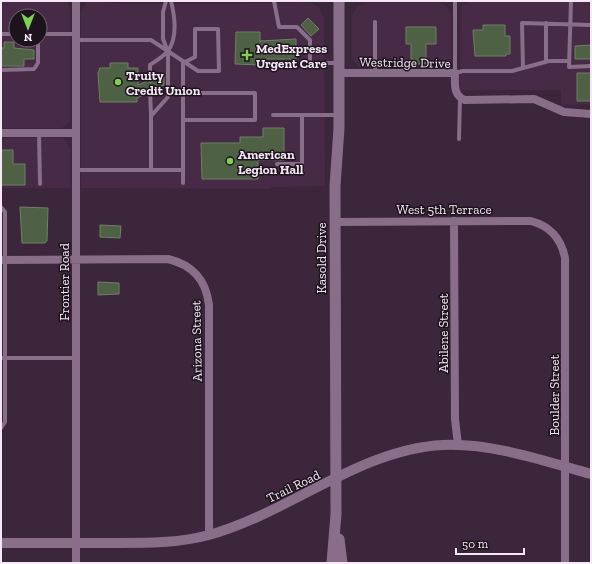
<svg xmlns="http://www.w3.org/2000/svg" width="592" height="564" viewBox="0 0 592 564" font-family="'Zilla Slab',serif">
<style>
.built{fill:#462a46;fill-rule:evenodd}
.building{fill:#4e6145;stroke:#6d8164}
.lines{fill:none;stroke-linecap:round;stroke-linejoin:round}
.service{stroke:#886e88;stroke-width:4}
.minor{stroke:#886e88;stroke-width:8}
.tertiary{stroke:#886e88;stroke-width:10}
.secondary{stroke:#886e88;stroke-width:11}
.poi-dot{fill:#7fd052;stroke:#1d131d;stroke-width:1.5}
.labels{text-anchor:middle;stroke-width:3;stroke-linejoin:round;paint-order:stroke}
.poi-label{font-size:13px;font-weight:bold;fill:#f6e8f6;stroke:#1d131d;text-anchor:start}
.street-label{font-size:13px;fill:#f6e8f6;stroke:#1d131d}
</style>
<rect width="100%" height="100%" fill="#3c263c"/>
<path class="built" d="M1,1H67L70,9V119L69,123L62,128H1ZM16,16H40V40H16Z
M87,1L127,4L310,3L319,7L324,18L325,186L272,187L270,189L81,188V11Z
M481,1H591V104L561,105V90H460L461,9L463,5L469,2Z
M364,3H441L447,6L451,14V59L448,64L438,68L358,67L352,59V16L357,6Z
M1,138H63L66,140L70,148V188H1Z"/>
<path class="building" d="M308,18L319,29L311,36L301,25Z
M483,25H505V36H510V54H506V56H475L473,30H483Z
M406,27H436V44H426V64H411V44H406Z
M236,32H260V41L296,39V59H260V65L235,64Z
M4,42H14V48L34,50V59H24V66H1V48H4Z
M591,45V59H575V46Z
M110,63H128V68H138V85L147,81L151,83L154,78L164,73V85L153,90L151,88H148L147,93L137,98V102H100L98,73L100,68H110Z
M577,73H591V101H577Z
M263,128H284V160H258V179H202L201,143H240V137H263Z
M1,150H13V164H25V185H1Z
M20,207L48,208L47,241L45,243H22Z
M100,225L121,226L120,238L100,237Z
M98,282L119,283V294L98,295Z"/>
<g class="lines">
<path class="service" d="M274,1L279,27H297L310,40V63H337
M455,1V73L463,71H512L549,61H569
M571,1L569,67L591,66
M375,22V73
M546,23V61
M1,34H16
M40,34H76
M76,40H151L198,71H219L218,29H195V57L183,63V183
M523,68L522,23L591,25
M1,70L34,69L38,63V40
M150,80V65C156,61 164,56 168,51C178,37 175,17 171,1
M150,91L151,115
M183,93H255V120H183
M273,115H339
M39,133L40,184
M459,139L460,98
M277,164H302V115
M76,170H183
M151,170V116L168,97V52L163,39V12L166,1
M1,207L5,212V422L1,428
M1,358H76"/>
<path class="minor" d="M76,1V563
M339,73H455C455,85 453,95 465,100L534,99L564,112L591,114
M1,133H76
M454,221L455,419L458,445
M335,222L531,221C550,226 561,238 565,258V563
M1,260L168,259C193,265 206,280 209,305V535"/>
<path class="tertiary" d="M1,543C36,543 71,543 106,543C141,543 175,544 209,535C289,513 360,449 443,445C493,443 544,461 591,474"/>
<path class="secondary" d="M339,539L342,563
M332,563L336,514L335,186L339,128V1"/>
</g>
<g class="poi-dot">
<path d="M245 49h4v4h4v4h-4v4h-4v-4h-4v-4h4z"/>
<circle cx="118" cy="82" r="4"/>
<circle cx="230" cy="161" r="4"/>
</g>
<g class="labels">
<g class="poi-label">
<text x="256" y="53">MedExpress<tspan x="256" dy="15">Urgent Care</tspan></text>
<text x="126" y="80">Truity<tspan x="126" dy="15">Credit Union</tspan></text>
<text x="238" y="159">American<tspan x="238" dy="15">Legion Hall</tspan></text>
</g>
<g class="street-label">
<text transform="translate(405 62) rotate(1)" y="5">Westridge Drive</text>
<text x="444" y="214">West 5th Terrace</text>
<text transform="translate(321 258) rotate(-90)" y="5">Kasold Drive</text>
<text transform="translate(64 282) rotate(-90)" y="5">Frontier Road</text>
<text transform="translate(443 333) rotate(-90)" y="5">Abilene Street</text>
<text transform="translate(196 341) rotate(-91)" y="5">Arizona Street</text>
<text transform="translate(554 395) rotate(-90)" y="5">Boulder Street</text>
<text transform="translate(293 486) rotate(-26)" y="5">Trail Road</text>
</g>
</g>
<rect width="592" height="564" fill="none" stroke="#f6e8f6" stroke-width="4"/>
<g transform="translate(28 28) rotate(180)"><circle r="19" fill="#1d131d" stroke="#746874"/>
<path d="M0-3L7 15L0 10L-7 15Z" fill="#7fd052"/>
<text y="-6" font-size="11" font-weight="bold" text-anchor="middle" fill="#f6e8f6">N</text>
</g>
<path d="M456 548v6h68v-6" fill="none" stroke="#f6e8f6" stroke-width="2"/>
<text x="462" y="548" font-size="12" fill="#f6e8f6" stroke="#1d131d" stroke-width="3" paint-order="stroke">50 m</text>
</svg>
